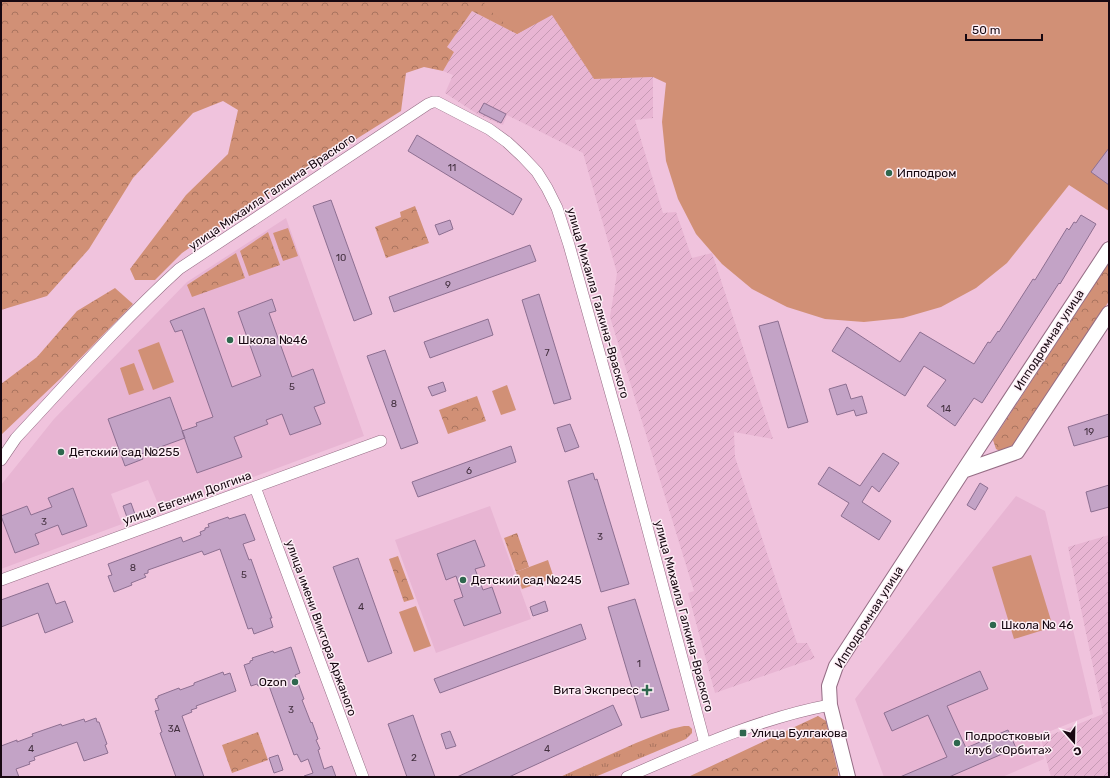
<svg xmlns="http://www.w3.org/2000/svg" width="1110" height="778" viewBox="0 0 1110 778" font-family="Rubik,sans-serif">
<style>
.built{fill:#e8b5d3}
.industrial{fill:url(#industrial-furrows)}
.grass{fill:url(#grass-tufts)}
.forest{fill:url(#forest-crowns)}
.pitch{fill:#d19076}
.building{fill:#c3a3c6;stroke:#8d6f91}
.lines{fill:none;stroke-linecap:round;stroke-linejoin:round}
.minor-casing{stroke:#956d85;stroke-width:12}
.tertiary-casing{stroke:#956d85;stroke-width:16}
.minor{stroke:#fff;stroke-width:11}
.tertiary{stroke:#fff;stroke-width:14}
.poi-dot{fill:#2e674e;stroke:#fdeff6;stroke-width:1.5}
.labels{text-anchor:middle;stroke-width:3;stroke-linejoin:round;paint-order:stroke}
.number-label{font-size:10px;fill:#422f3e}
.poi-label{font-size:12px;fill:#170811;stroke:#fdeff6;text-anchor:start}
.street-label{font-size:12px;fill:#170811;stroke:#fdeff6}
</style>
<defs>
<pattern id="industrial-furrows" width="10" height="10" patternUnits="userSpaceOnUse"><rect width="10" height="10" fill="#e8b5d3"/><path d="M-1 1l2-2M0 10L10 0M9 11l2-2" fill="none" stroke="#c69ab4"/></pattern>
<pattern id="grass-tufts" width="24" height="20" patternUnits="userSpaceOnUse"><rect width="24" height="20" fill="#d19076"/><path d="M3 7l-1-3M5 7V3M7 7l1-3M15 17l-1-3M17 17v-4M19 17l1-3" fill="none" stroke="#a9745f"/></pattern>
<pattern id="forest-crowns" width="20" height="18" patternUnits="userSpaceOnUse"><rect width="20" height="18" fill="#d19076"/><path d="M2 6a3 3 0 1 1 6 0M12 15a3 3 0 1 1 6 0" fill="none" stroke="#a9745f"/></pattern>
</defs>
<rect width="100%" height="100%" fill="#f0c3dd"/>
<path class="built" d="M286,218L364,436L161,511L148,480L111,494L122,524L1,569V485L54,419L187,282Z
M1016,496L1045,511L1093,714L1038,736L1044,759L1002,777H884L855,699Z
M490,506L531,619L436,653L395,540Z"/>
<path class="industrial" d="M472,11L517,34L552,14L594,79L653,77V118L635,120L663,213L676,212L692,258L712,253L773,439L734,432L735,457L797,643H807L815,658L715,693L688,593L694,591L610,317L617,273L583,153L507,115L503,125L479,115L445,93L453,75L443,71L454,52L447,47Z
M1109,535V777H1051L1041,739L1103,714L1068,547Z"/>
<path class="grass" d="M684,726H689L692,729V733L686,739L595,777H560L636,743L671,729Z"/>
<path class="forest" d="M1,1H554L552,14L517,34L472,11L447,47L454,52L443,71L424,67L406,73L401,111L262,198L182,253L155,280H135L130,269L186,195L228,154L238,110L223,101L193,113L133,178L89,249L47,296L1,310Z
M415,206L429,243L386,258L375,227L401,217L400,212Z
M288,228L298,256L283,261L273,233Z
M268,232L280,265L249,276L240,251Z
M236,253L245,278L192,297L187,285Z
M1109,262V301L1012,449L1002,452L996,449L993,440Z
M115,288L133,304L62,377L1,435V384L37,357L77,311Z
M477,396L486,421L448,434L439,410Z
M517,533L529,567L516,572L504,538Z
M398,556L414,599L404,602L389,559Z
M818,716L826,721L838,772V777H688Z
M258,732L268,760L232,773L222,745Z"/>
<path class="pitch" d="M484,1H1109V211L1069,185L1007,263L976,288L941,307L903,318L864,322L825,319L787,307L752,289L722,264L696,234L678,199L666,161L662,122L666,83L653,77L594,79L552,15L517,34L485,6Z
M159,342L174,382L153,390L138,350Z
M134,363L144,390L129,395L120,368Z
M507,385L516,410L501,415L492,391Z
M1031,555L1053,627L1014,639L992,567Z
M548,560L554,578L522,589L516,572Z
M416,606L431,646L414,652L399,612Z"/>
<path class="building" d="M484,103L506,114L501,123L479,112Z
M417,135L522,199L513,215L408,151Z
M1109,148V185L1091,172Z
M331,200L372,314L354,321L313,206Z
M1081,215L1096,224L1060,284L1059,283L982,403L974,398L955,426L927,406L946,380L924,366L905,396L832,351L847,327L900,362L920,332L974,364L988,342L990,343L998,331L999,332L1033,279L1035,280L1067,228L1069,230L1074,222L1076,223Z
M450,220L453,229L439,235L435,225Z
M530,245L536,261L394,312L389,297Z
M539,294L571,399L554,404L522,300Z
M272,299L276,311L269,313L292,377L313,369L325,403L314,407L321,424L290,435L282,414L266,420L268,424L234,437L242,457L197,473L182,431L197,426L196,423L213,417L182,330L175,332L170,321L204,308L232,387L261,376L238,312Z
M488,319L493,335L430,358L424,342Z
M778,321L808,422L788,428L759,326Z
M385,350L418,443L401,449L367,356Z
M443,382L446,391L432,396L428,387Z
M846,384L851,399L862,396L867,413L856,416L854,410L837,415L829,389Z
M170,397L185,438L141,454L143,459L125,466L108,419Z
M1109,414V436L1074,446L1068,427Z
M570,424L579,447L565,452L557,428Z
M511,446L516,462L418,497L412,482Z
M883,453L899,463L879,492L872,486L862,502L891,521L879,540L841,516L849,503L818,484L829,467L860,486Z
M593,473L595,480L597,479L629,584L601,592L568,481Z
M980,483L988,488L975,510L967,505Z
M1109,485V507L1091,512L1086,492Z
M73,488L87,526L62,535L58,525L35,534L39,544L15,553L1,516L27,506L31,515L52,507L48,498Z
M131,503L136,517L128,520L123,506Z
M245,514L255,540L243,544L249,560L251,559L272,618H270L273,627L254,634L252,628L248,629L220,549L204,555L202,551L148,570V573L144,574L146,577L131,583L132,585L114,592L108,576L112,575L108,564L181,537L183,542L201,535L200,532L205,530V528L209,527L208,524L228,517L229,519Z
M475,540L485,566L475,569L483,590L492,587L501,613L464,626L454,600L463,597L456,576L446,580L437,554Z
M358,558L392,653L368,662L333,567Z
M48,583L56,604L65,601L73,622L45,633L38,613L1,627V600Z
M635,599L669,710L641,718L608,607Z
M545,601L548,611L533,616L530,607Z
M581,624L586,639L440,693L434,679Z
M291,647L300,673L295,675L304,699L302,700L311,723L312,722L318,739L316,740L320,749L318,750L324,769L332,766L336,777H304V776L313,773L308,759L301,762L297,754L294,755L268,683L258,686L257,684L251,686L244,665L250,663V661L253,660L252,658L273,651L274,653Z
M980,671L988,689L947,706L966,748L1008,730L1016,748L949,777H900L947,757L928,715L892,731L884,713Z
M223,672L224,675L230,673L236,691L196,706L197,708L191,710L192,712L182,716L204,777H176L160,733L162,732L155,711L159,710L155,699L158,698V696L179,688L180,690L194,685V683Z
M613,705L622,725L509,777H457Z
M413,715L421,738L435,777H407L388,724Z
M96,718L97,722H99L107,744L105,745L108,753L84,761L77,742L34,757L35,760L29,762L30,764L16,769L19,777H1V746L17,740V742L33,736L32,734L61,724L62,726L84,719L85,722Z
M450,731L456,746L446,749L441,734Z
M278,755L283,770L274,773L269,758Z"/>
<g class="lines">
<defs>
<path id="minor" d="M1,460L16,438C69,381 121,322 179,269L428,104L433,102H437L489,129L507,142L522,156L537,172L547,188L557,208L569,245L625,444L705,744
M255,487L363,777
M1,580L381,441
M627,777C692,749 760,718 830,705"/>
<path id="tertiary" d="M963,471L1017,452L1109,313
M848,777L830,705L829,686L836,666L963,471L1109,249"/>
</defs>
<use href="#minor" class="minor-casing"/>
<use href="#tertiary" class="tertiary-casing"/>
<use href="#minor" class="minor"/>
<use href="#tertiary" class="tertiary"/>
</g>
<g class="poi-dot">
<circle cx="889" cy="173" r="4"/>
<circle cx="230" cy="340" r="4"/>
<circle cx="61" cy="452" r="4"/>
<circle cx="463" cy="580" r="4"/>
<circle cx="993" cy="625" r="4"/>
<circle cx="295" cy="682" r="4"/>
<path d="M645 684h4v4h4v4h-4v4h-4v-4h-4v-4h4z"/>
<rect x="739" y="729" width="8" height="8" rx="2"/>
<circle cx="957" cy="743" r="4"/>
</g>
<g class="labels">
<g class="number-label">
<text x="452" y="171">11</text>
<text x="341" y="261">10</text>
<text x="448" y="288">9</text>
<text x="547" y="356">7</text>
<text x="292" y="390">5</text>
<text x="394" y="407">8</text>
<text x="946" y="412">14</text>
<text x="1089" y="435">19</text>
<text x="469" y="474">6</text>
<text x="44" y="525">3</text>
<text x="600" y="540">3</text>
<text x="133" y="571">8</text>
<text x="244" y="578">5</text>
<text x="361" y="610">4</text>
<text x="639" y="667">1</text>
<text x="291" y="713">3</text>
<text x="174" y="732">3А</text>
<text x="31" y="752">4</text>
<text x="547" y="752">4</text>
<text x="414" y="761">2</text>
</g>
<g class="poi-label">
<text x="897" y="177">Ипподром</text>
<text x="238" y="344">Школа №46</text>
<text x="69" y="456">Детский сад №255</text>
<text x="471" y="584">Детский сад №245</text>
<text x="1001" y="629">Школа № 46</text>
<text x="287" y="686" text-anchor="end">Ozon</text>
<text x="639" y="694" text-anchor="end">Вита Экспресс</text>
<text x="751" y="737">Улица Булгакова</text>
<text x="965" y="740">Подростковый<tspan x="965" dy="14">клуб «Орбита»</tspan></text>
</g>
<g class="street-label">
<text transform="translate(272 192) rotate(-34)" y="4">улица Михаила Галкина-Враского</text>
<text transform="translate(598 303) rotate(74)" y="4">улица Михаила Галкина-Враского</text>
<text transform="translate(1049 340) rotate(-57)" y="4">Ипподромная улица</text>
<text transform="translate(187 498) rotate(-20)" y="4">улица Евгения Долгина</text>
<text transform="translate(684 616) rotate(75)" y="4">улица Михаила Галкина-Враского</text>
<text transform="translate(869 617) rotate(-58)" y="4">Ипподромная улица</text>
<text transform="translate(321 628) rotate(70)" y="4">улица имени Виктора Аржаного</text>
</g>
</g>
<rect width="1110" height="778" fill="none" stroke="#170811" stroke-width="4"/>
<g transform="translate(1074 742) rotate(160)" stroke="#fdeff6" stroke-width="3" paint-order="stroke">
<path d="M0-3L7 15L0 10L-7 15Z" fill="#170811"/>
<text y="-6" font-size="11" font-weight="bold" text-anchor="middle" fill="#170811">С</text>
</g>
<path d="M966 34v6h76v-6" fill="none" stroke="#170811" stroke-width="2"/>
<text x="972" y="34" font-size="12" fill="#170811" stroke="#fdeff6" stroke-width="3" paint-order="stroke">50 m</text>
</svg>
